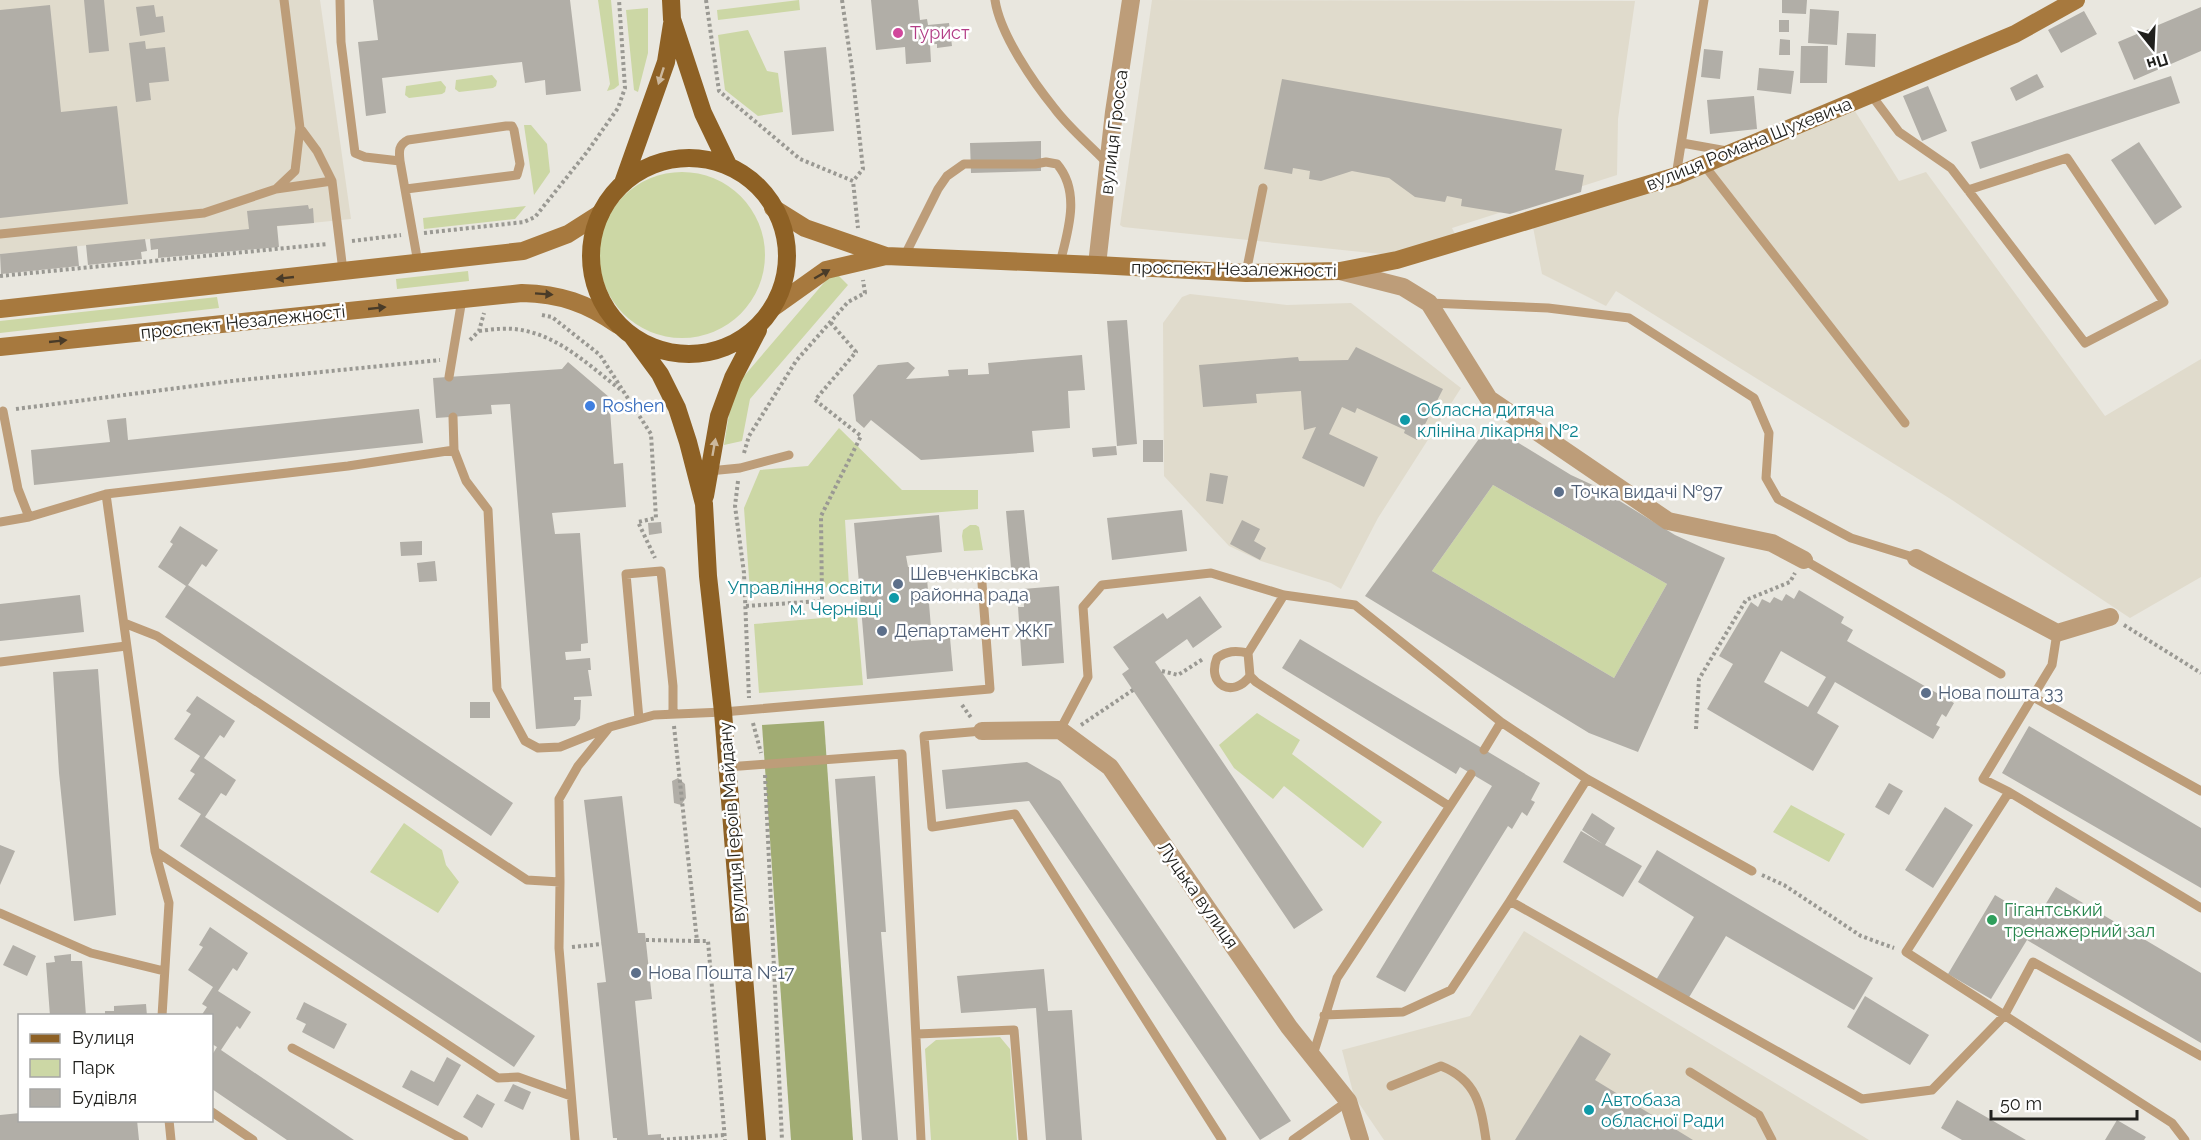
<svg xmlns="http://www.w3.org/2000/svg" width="2201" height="1140" viewBox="0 0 2201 1140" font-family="Raleway,sans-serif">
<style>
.built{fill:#e0dbcc}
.green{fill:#ccd7a5}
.forest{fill:#a1ac73}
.building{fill:#b1aea7;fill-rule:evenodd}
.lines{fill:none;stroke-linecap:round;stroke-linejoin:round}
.path{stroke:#9a9993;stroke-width:4;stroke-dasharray:3 3;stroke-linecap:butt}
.lane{stroke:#bd9d79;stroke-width:9}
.street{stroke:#bd9d79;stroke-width:18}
.secondary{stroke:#a7793e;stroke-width:18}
.primary{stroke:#8e6125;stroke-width:18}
.oneway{fill:#ccb89d}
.oneway2{fill:#493b28}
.hotel-dot{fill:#d1479c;stroke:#fff;stroke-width:2}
.shop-dot{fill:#3f7fe0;stroke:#fff;stroke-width:2}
.culture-dot{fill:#0f9aa8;stroke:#fff;stroke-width:2}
.service-dot{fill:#5c6f8a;stroke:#fff;stroke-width:2}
.leisure-dot{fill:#2e9e5b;stroke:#fff;stroke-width:2}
.labels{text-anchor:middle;stroke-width:5;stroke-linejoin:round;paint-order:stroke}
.hotel-label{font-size:18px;fill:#b23c85;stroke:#fff;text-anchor:start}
.street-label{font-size:18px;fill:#21211e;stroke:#fff}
.shop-label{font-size:18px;fill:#366cbe;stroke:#fff;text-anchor:start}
.culture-label{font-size:18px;fill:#0d838f;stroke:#fff;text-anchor:start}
.service-label{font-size:18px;fill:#4e5e75;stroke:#fff;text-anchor:start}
.leisure-label{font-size:18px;fill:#27864d;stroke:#fff;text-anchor:start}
</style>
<rect width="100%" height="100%" fill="#e9e7df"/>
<path class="built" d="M0,0H320L351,219L0,254Z
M1152,0L1635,1L1618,119L1617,175L1452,228L1457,238L1402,252L1381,254L1123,227L1120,225Z
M1853,108L1899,181L1926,172L2105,416L2201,359V577L2130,618L1949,498L1616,291L1606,306L1542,274L1533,227Z
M1190,294L1287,305L1351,303L1461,388L1378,518L1341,589L1331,583L1261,561L1229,546L1164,476L1163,323L1182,297Z
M1524,931L1851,1129L1869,1140H1384L1354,1096L1342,1050L1470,1016Z"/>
<path class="green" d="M598,0H611L619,85L614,89L607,91L610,84Z
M799,0L800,10L718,20L717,10Z
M648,8V53L638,92L634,90L626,10Z
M748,30L767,71L778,73L783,112L758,116L725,90L718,35Z
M492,75L497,81L496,86L493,88L459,92L455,89L456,80Z
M441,81L446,87L445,92L442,94L409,98L405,95L406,86Z
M524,125H531L547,144L550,172L534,195Z
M599 255a83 83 0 1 1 166 0a83 83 0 1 1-166 0Z
M526,206L515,219L424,229L423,218Z
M468,271L469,281L397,289L396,279Z
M834,271L848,285L750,399L742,441L724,445L733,389Z
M217,297L219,308L0,333V321Z
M839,428L902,490H978V509L845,520L849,586L750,592L744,508L760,470L808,466Z
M1493,485L1667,584L1614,678L1432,571Z
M970,525H976L979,527L983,550L964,551L962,536L963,530Z
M857,615L863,685L759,693L754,624Z
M1257,713L1300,740L1292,754L1382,822L1363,848L1284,786L1273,799L1234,768L1219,745Z
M1791,805L1845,834L1829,862L1773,832Z
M404,823L442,850L446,865L459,882L438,913L370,872Z
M1000,1037L1010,1049L1017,1140H931L925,1049L936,1040Z"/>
<path class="forest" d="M824,721L853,1140H791L762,725Z"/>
<path class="building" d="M84,0H104L109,51L89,53Z
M373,0H570L581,91L546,95L545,80L525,83L522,62L382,78L386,113L366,116L358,42L378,40Z
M871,0H918L920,20L927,19L928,25L949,23L952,46L937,48V44H930L931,62L906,64L905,47L876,50Z
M1782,0H1807L1806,14L1782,13Z
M50,5L61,112L117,106L128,204L0,218V10Z
M154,5L156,17L163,16L165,32L140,36L136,7Z
M2201,7V51L2134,80L2118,42Z
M1810,9L1839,11L1837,45L1808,43Z
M2084,11L2097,34L2061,53L2048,30Z
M1779,20H1789V32H1779Z
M1847,33L1876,34L1875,67L1845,65Z
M1780,39L1790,40V55H1779Z
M145,41L146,49L165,47L169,81L149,83L151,100L136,102L129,43Z
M1801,46H1828L1827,83H1800Z
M826,47L834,131L792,135L784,51Z
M1704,49L1723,51L1720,79L1701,77Z
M1759,68L1794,71L1791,94L1757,90Z
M2037,74L2044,87L2016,101L2010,88Z
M2171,76L2180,103L1980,169L1971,142Z
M1282,79L1562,129L1555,170L1584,175L1581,192L1510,214L1461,206L1462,199L1447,196L1445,202L1415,197L1389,178L1352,171L1321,181L1309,179L1310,171L1293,168L1292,174L1264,169Z
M1928,86L1947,131L1922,141L1903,96Z
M1754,96L1757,129L1710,134L1707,100Z
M1041,141V171L971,173L970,143Z
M2139,142L2182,207L2155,225L2111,160Z
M308,205L309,209L313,208L314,223L277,226L279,247L158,258V249L151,250L150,239L249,229L247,211Z
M145,239L147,251L141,252L142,259L88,265L86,245Z
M77,246L79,266L1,274L0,254Z
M1127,320L1137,444L1117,446L1107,321Z
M1356,347L1443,389L1417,440L1404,433L1405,430L1357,408L1355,413L1342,407L1329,434L1378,457L1364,487L1302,458L1316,427L1304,430L1301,391L1256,394L1257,403L1203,407L1199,365L1298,357L1299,361L1348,360Z
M1082,355L1085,390L1068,391L1070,428L1032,431L1034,452L921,460L871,420L864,428L856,421L853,395L878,365L908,362L915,368L906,379L949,376L948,370L968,369V375L989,374L988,363Z
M568,362L616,403L610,410L614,464L623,463L626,507L552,513L555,534L580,533L588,643L581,644V651L565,652L566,660L590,658L591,670H588L592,696L574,697V700H581L580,719L575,726L536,729L510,404L491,405L492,414L436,418L433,378L562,369Z
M419,409L423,443L34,485L31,450L110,442L107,420L126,418L128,440Z
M1489,425L1571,475L1597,487L1675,535L1725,558L1638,752L1589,733L1365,596ZM1493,485L1667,584L1614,678L1432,571Z
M1143,440H1163V462H1143Z
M1116,446L1117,455L1093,457L1092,448Z
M1210,473L1228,476L1223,504L1206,501Z
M1024,510L1031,577L1012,579L1006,511Z
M1182,510L1187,551L1112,560L1107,518Z
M939,515L942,552L906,556L908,567L926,566L931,628L910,629L911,641L950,638L953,671L867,679L854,523Z
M1242,520L1260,529L1254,541L1266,548L1260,560L1230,544Z
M661,522L662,533L649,535L648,523Z
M180,526L218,550L206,567L202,564L188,585L513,803L491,836L165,617L186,586L158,567L173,544L170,542Z
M422,541V555L401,556L400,542Z
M435,561L437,581L419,582L417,563Z
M1059,586L1064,663L1022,666L1018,607H1024L1023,589Z
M1799,590L1844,617L1841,623L1853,630L1847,641L1954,703L1946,717L1942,714L1936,725L1940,727L1933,739L1835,682L1817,713L1839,726L1813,771L1707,709L1733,664L1719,656L1751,602L1758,607L1762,599L1770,603L1774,597L1782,601L1786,594L1794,599ZM1781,651L1826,677L1808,707L1764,682Z
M80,595L84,632L0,641V604Z
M1200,596L1222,627L1193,648L1187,639L1155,662L1323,910L1294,929L1122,674L1129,669L1113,647L1163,613L1167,619Z
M1300,639L1540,783L1531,800L1535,802L1527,816L1522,812L1512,829L1508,826L1405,992L1376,977L1492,786L1460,767L1456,774L1282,668Z
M98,669L116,915L74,921L59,773L53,672Z
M197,696L235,721L224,738L220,735L204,758L236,780L226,796L221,793L205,817L535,1036L514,1067L180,846L201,814L178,799L195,774L190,771L200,756L174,739L191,714L186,711Z
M470,702H490V718H470Z
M2029,726L2201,828V888L2002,773Z
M1027,762L1060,781L1291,1121L1260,1140L1029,801L946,809L942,770Z
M875,776L886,932H881L898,1140H862L835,779Z
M678,778L685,784L686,798L681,805L674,803L672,781Z
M1889,783L1903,791L1889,815L1875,807Z
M622,796L638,933H645L652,999L635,1001L648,1135L661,1134V1140H617V1138H613L597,983L606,982L584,800Z
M1945,807L1973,825L1933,888L1905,870Z
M1592,813L1615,828L1605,845L1642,866L1623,897L1563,862L1581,831L1603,844L1582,830Z
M0,845L15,851L0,885Z
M1657,850L1873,978L1854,1010L1726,936L1688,999L1656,980L1694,917L1638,882Z
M2056,887L2201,973V1043L2027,940L1991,999L1948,974L1995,895L2036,920Z
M210,927L248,953L237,971L233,968L218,991L251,1012L240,1029L237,1026L221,1050L354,1140H287L212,1089V1055L217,1047L212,1044V1016H201L207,1007L202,1004L213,987L188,970L203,947L199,945Z
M13,945L36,956L27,976L3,965Z
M71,954V961H82L86,1016H50L46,963L55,962L54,956Z
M1044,969L1048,1011L1072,1010L1082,1140H1046L1036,1008L961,1013L957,976Z
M1865,996L1929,1035L1910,1065L1847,1027Z
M304,1002L347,1024L334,1049L302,1032L306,1024L296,1019Z
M146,1004L147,1016H105V1011H114V1006Z
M1580,1035L1611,1054L1595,1080L1693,1140H1515Z
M447,1057L461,1065L438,1106L402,1087L411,1070L434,1082Z
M513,1084L531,1092L523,1110L504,1101Z
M477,1094L495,1104L482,1128L463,1117Z
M1957,1100L2026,1140H1962L1941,1128Z
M20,1113V1120H137L139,1140H0V1115Z
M2117,1120L2146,1137L2144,1140H2105Z"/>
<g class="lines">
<path class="path" d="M706,0L719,91L800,159L853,181L858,228
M842,0L852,69L863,169L853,181
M424,233L524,222L535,217L587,152L618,108L625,88L619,0
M352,241L401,235
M0,276L327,244
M542,315L552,317L600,355L651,434L656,518L638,522L655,558
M479,331C495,329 511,327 526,331C563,339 592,368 621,390
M470,340L479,331L484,313
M16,409L232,381L440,360
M744,453L749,436L796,361L848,302L865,293L863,280
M738,481L735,506L744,573L749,698
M746,606L822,601L821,516L861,436L815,400L856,352L830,322
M2124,625L2201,673
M1162,671L1178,675L1203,659
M962,705L972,719
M753,723L761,753
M1081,725L1133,690
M674,726L697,941H708L725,1140
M1696,729L1699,679L1746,600L1790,582L1795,573
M765,775L782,1140
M1762,875L1784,885L1861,936L1894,948
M646,940L697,941
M572,947L602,944
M661,1140L725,1135"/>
<path class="lane" d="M340,0L341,42L355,153L365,157L400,161L418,263
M995,0C1000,34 1033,82 1055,109C1070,129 1090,145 1107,163
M1872,96L1899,132L1951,168L1968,190L2085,343L2164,302L2067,158L1968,190
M300,128L317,151L332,181
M1682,143L1727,151
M400,161C399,152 398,145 408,140L506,126H512L514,130L520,164L517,175L406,189
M1704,165L1905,423
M1676,176L1704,0
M276,189L332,181L343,271
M0,234L204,213L276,189L295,171L300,128L284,0
M904,257L938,189L947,176L964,164H1035L1046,162L1057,164C1081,192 1068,231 1060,263
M1246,273L1263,188
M1429,303L1548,308L1629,318L1754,398L1769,433L1766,478L1778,499L1851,538L1916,558
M449,377L462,299
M3,411L18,489L29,517L106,494L348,466L454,450L466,481L488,510L497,689L525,741L538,748L560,747L610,727L654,715L723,712L990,689L982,583
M453,417L454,450
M709,471L740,468L789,455
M106,494L155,851L169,903L162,1016
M0,522L29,517
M1804,560L2001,674
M124,623L157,636L527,880L560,882L559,799L578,766L608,729
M1248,653L1284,595
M0,662L126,646
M1250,676C1233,699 1206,685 1217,658C1227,651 1235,650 1248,653L1250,676L1256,682L1449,806
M2033,697L2201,791
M639,719L626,574L661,571L673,686V713
M1060,730L1088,677L1083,607L1102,585L1211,573L1284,595L1355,605L1501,722L1587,779L1752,871
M982,731L924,736L932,827L1015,814L1222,1140
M1484,750L1501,722
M727,767L902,754L921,1140
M2009,792L1983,779L2052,665L2057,633
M155,851L498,1078L518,1077L571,1096
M560,882L559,948L575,1140
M1510,901L1587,779
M0,913L91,953L164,971
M1324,1015L1403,1012L1451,990L1510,901L1862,1099L1932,1090L2004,1016L2033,962L2201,1056
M917,1034L1014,1030L1023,1140
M292,1048L464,1140
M1313,1055L1337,978L1471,774
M1690,1072L1759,1115L1772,1140
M1391,1086L1441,1066C1477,1080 1481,1106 1486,1140
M212,1112L253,1140
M169,1120L171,1140
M1293,1140L1348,1101
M2185,1140L2172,1123L1906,952L2009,792L2201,908"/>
<path class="street" d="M1097,265L1114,112L1131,0
M1340,271L1403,287L1429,303L1489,399L1668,521L1772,543L1804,560
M1916,558L2057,633L2110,617
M982,731L1060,730L1110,767L1289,1027L1348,1101L1360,1140"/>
<path class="secondary" d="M773,208L805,228L886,256L1097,265L1246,273L1340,271L1397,260L1676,176L2015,34L2076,0
M774,307L826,270L886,256
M0,309L523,251L568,234L601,213
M0,347L522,293C560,294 587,303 618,325"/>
<path class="primary" d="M671,0L672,19L703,113L728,165
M591 256a98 98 0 1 1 196 0a98 98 0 1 1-196 0Z
M623,183L666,62L672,24
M632,336L660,374L677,408L688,442L704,504L708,576L723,712L757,1140
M705,496L719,416L733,378L758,330"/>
</g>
<defs><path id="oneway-solid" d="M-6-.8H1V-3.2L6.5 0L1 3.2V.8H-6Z" transform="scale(1.5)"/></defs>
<g class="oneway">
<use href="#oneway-solid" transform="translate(661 76) rotate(108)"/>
<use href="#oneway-solid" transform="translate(714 447) rotate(-80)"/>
</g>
<g class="oneway2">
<use href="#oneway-solid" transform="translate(822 274) rotate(-30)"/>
<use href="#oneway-solid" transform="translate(285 278) rotate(174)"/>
<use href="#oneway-solid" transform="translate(544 294) rotate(4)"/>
<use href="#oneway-solid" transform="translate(377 308) rotate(-6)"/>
<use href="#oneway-solid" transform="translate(58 341) rotate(-6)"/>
</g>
<circle class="hotel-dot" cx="898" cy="33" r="6"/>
<circle class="shop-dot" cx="590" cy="406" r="6"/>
<g class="culture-dot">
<circle cx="1405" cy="420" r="6"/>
<circle cx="894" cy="598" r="6"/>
<circle cx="1589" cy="1110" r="6"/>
</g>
<g class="service-dot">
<circle cx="1559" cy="492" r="6"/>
<circle cx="898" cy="584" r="6"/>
<circle cx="882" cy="631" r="6"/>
<circle cx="1926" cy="693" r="6"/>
<circle cx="636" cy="973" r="6"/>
</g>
<circle class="leisure-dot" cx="1992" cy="920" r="6"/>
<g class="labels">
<g class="hotel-label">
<text x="910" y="39">Турист</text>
</g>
<g class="street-label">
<text transform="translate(1114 132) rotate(-83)" y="6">вулиця Гросса</text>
<text transform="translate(1749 144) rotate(-22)" y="6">вулиця Романа Шухевича</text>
<text transform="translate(1234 269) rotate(1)" y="6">проспект Незалежності</text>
<text transform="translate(243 322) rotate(-6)" y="6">проспект Незалежності</text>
<text transform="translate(732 822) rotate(-94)" y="6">вулиця Героїв Майдану</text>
<text transform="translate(1198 895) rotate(55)" y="6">Луцька вулиця</text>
</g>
<g class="shop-label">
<text x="602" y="412">Roshen</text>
</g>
<g class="culture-label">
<text x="1417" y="416">Обласна дитяча<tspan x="1417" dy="21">клініна лікарня №2</tspan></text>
<text x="882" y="594" text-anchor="end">Управління освіти<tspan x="882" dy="21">м. Чернівці</tspan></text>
<text x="1601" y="1106">Автобаза<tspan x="1601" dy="21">обласної Ради</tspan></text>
</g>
<g class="service-label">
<text x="1571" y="498">Точка видачі №97</text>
<text x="910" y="580">Шевченківська<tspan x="910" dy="21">районна рада</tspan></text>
<text x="894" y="637">Департамент ЖКГ</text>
<text x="1938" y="699">Нова пошта 33</text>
<text x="648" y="979">Нова Пошта №17</text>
</g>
<g class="leisure-label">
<text x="2004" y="916">Гігантський<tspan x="2004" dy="21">тренажерний зал</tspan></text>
</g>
</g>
<rect x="18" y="1014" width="195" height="108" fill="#ffffff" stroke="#a6a6a5" stroke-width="1.5"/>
<rect x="30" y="1034" width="30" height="9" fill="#8e6125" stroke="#a6a6a5" stroke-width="1.5"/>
<text x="72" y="1044" font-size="18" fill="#21211e">Вулиця</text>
<rect x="30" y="1059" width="30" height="18" fill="#ccd7a5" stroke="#a6a6a5" stroke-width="1.5"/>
<text x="72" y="1074" font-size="18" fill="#21211e">Парк</text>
<rect x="30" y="1089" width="30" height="18" fill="#b1aea7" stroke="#a6a6a5" stroke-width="1.5"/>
<text x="72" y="1104" font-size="18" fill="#21211e">Будівля</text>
<g transform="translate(2153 48) rotate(162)" stroke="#ffffff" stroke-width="4.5" paint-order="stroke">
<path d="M0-4.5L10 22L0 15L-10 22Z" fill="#21211e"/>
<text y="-9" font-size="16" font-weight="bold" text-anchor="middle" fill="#21211e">Пн</text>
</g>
<path d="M1991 1110v9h146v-9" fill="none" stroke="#21211e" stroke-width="3"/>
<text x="2000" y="1110" font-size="18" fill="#21211e" stroke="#ffffff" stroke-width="4.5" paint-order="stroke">50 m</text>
</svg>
